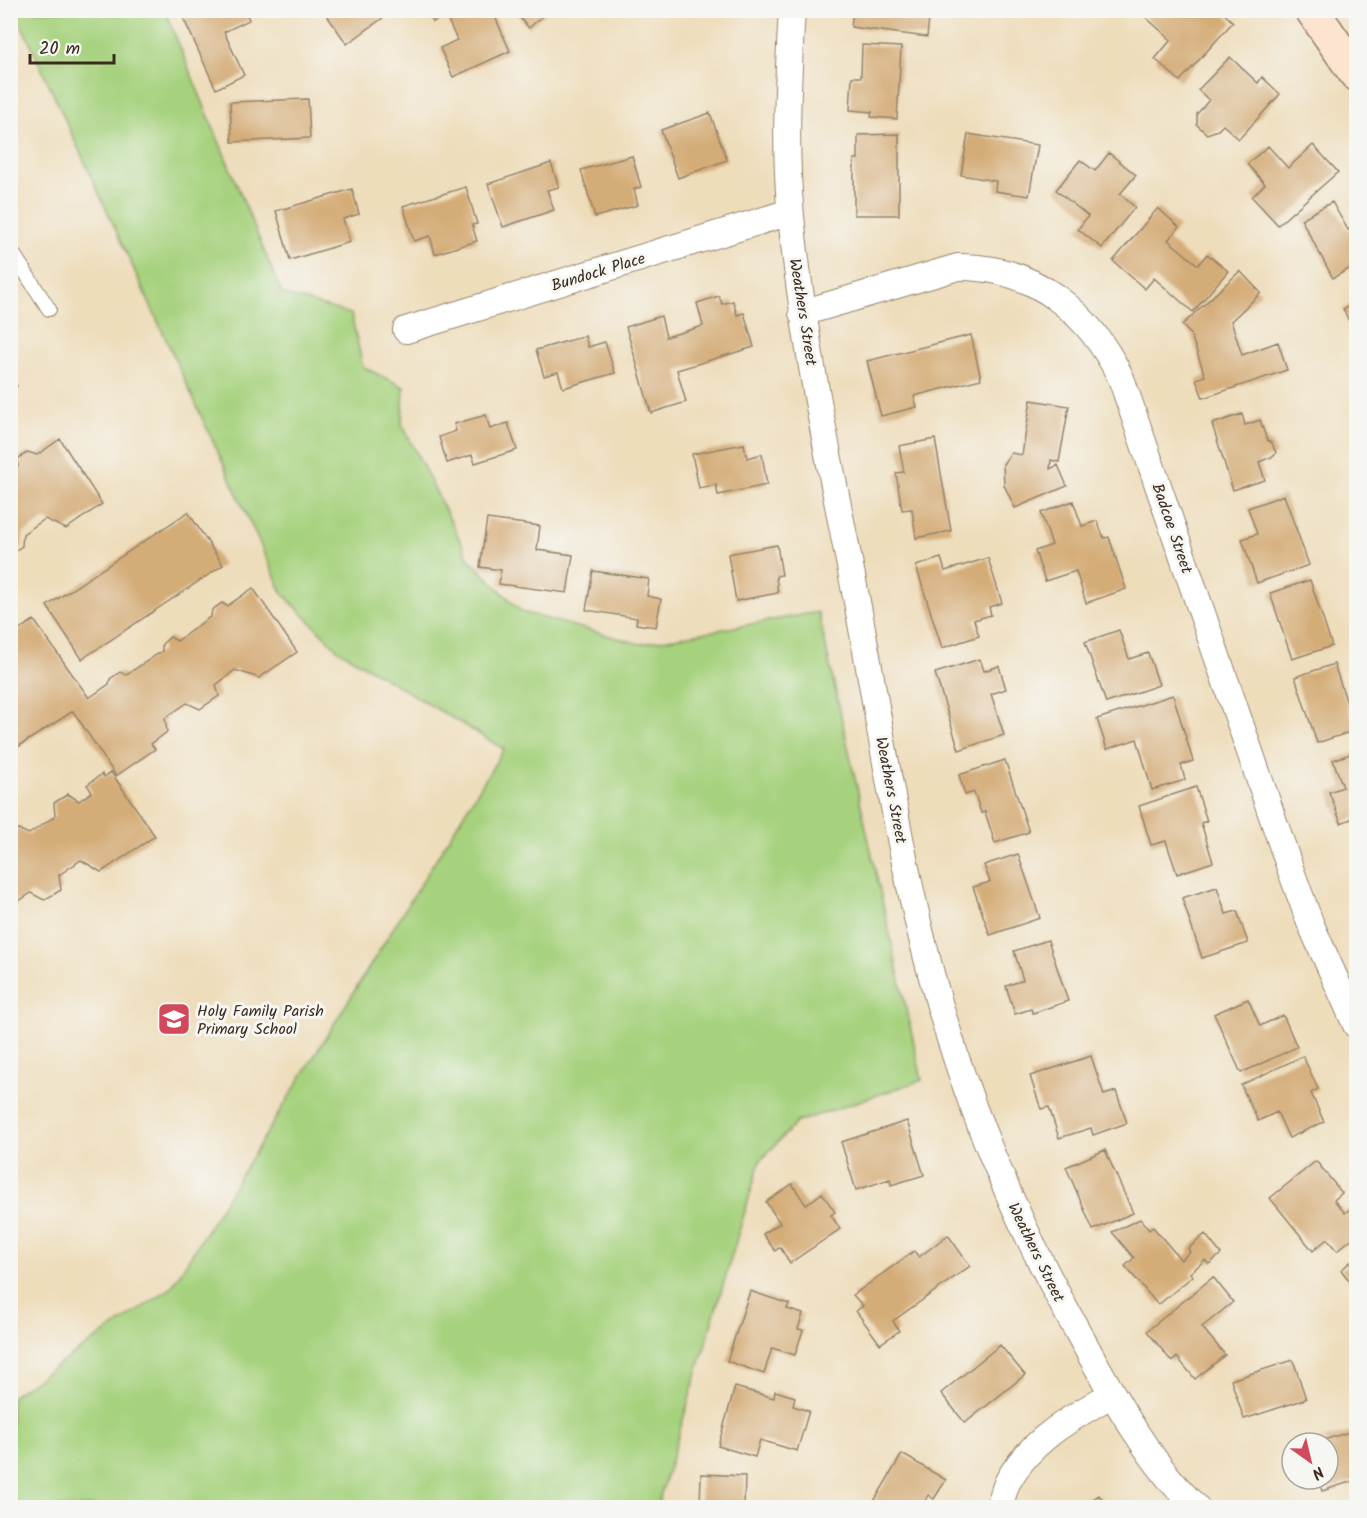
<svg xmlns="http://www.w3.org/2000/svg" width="1367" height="1518" viewBox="0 0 1367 1518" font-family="Kalam,sans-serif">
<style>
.green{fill:#a6d17d;stroke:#707e4e;stroke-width:1.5}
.building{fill:#d4ac77}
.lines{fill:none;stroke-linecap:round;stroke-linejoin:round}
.lane-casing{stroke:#94846c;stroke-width:16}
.street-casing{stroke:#94846c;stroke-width:28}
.secondary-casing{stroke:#94846c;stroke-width:36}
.lane{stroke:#fff;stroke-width:14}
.street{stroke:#fff;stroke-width:26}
.secondary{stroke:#fde4d0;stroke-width:33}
.labels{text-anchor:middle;stroke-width:6;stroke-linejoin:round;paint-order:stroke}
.street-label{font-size:16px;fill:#3b2a1e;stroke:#f6f6f2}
.poi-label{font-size:16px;fill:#3b2a1e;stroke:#f6f6f2;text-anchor:start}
</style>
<rect width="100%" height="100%" fill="#f6f6f2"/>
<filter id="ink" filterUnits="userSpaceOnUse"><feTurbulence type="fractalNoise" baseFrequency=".0167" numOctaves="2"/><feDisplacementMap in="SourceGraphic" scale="12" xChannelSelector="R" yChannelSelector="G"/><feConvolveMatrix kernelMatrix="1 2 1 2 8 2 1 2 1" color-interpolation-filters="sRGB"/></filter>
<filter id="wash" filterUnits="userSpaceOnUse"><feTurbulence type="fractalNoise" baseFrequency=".008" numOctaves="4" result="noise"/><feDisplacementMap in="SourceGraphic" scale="24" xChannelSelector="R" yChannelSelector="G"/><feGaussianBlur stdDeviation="1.35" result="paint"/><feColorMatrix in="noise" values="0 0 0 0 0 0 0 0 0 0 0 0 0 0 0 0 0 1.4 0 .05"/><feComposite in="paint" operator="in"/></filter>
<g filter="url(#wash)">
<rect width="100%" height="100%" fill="#edb"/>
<path class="green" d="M21,11H165L282,294L351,314L363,367L404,387L402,424L470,560L522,612L640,644L818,612L922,1080L797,1122L760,1161L657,1507H11V1397L171,1288L504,749L338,650L283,594L18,17Z"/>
<g id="blocks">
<path class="building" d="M192,10H245L249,20L224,32L244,75L216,89L182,15Z
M323,10H379L384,17L347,44Z
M427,10H492L510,51L453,77L440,48L457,40L446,16L433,22Z
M513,10H549L529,28Z
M853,10H930L927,37L851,27Z
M1142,10H1220L1233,22L1180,81L1155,59L1171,40L1140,12Z
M862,45L901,47L897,119L871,117L872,112L850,110L852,77H861Z
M1230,57L1258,83L1262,77L1280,94L1239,139L1223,125L1218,130L1207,134L1197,125V114L1209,100L1198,90Z
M308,99L310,138L232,142L230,102Z
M710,113L727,160L678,178L661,130Z
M899,134V215H854V159H858V135Z
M968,134L1038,145L1029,196L995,191L996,181L961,175Z
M1313,145L1338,172L1278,225L1252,197L1265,184L1247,164L1268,146L1288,168Z
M1109,153L1136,175L1120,194L1135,207L1102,248L1078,229L1088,216L1056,190L1080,160L1095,171Z
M632,156L641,187L634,189L638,205L595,217L581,170Z
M551,163L559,187L547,190L554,210L503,227L488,184Z
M466,187L477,224L472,225L477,241L435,254L430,236L414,241L403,206Z
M352,189L359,214L343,219L350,242L290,260L276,211Z
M1332,202L1348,230L1356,225V265L1333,278L1301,219Z
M1158,208L1179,227L1168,240L1198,265L1207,254L1228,271L1193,312L1154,278L1145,289L1113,261Z
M1240,271L1261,293L1231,321L1242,355L1278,342L1287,370L1203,398L1196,379L1205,376L1191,335L1182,325Z
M719,296L722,304L733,301L737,315L744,313L754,347L677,370L686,402L651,413L626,327L661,316L666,337L703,326L697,303Z
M1356,302V335L1343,309Z
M971,335L981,379L914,396L917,407L881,416L867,361Z
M585,336L588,347L605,342L615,373L563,388L558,372L544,376L536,350Z
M10,376L17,386L10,390Z
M1031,400L1069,406L1059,462L1051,460L1050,469L1058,465L1067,486L1015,508L1004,485L1003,464L1011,453L1022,455Z
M1242,414L1245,425L1260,420L1267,440L1272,443L1276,453L1274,456L1259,462L1265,480L1233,490L1212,424Z
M486,415L490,429L508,423L517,450L475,463L472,455L447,463L439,437L456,431L454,424Z
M60,439L102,504L66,529L45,519L23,534L22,546L10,554V471L18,466L17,459L28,452L37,455Z
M935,439L951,531L916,538L912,509L902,510L896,473L904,472L899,446Z
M744,444L747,458L762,454L767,485L718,495L716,485L699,488L692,454Z
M1284,495L1309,565L1257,583L1242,539L1257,534L1248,508Z
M1073,501L1082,526L1097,521L1104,538L1109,537L1126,589L1086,603L1076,571L1045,581L1035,551L1052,545L1041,513Z
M188,512L223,565L82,659L47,606Z
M487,519L540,526L537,550L573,555L567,593L499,584L501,570L480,567Z
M777,545L782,575L776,576L778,593L736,601L728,554Z
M941,558L945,571L988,558L1002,603L989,607L991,615L974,620L979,636L942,648L916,566Z
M593,571L649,579L647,596L661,599L656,627L636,624L637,618L586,610Z
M1310,580L1332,646L1292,659L1270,593Z
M253,588L297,652L259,678L235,670L216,685L219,696L200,709L187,703L165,718L167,732L151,744L155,749L116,776L73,711L10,752V635L34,620L89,698L109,684L110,679L120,672L126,675L162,651V644L170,637L177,641L211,616L212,610L222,603L227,606Z
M1119,630L1129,659L1148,653L1159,685L1106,703L1085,642Z
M980,659L984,671L999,666L1006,689L991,694L1004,735L959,750L935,673Z
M1334,664L1356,730L1317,743L1295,677Z
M1173,695L1193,761L1181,765L1185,780L1152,790L1137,739L1107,749L1097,719Z
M1356,752V817L1341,823L1329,792L1343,787L1333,760Z
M1005,760L1029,832L995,843L985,812L981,813L974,792L965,795L959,775Z
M111,772L155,836L101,872L81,860L59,875L61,890L44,900L31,893L10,907V833L18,829L29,834L55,816L54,803L68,794L79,801L92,792L87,785L102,774L104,777Z
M1196,787L1207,821L1201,823L1213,862L1177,874L1166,841L1151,845L1139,806Z
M1018,854L1040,918L990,935L973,887L990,882L984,865Z
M1217,887L1226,914L1237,911L1248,943L1202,958L1182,898Z
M1048,940L1068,1001L1033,1013L1031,1009L1015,1014L1006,986L1023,980L1014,951Z
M1248,999L1260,1026L1283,1015L1297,1047L1241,1073L1214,1014Z
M1091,1056L1104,1095L1116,1091L1127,1123L1093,1135L1091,1128L1059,1138L1049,1107L1041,1109L1030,1076Z
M1303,1056L1318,1089L1311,1093L1324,1122L1289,1138L1277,1112L1258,1121L1241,1085Z
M907,1121L924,1175L891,1185L890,1179L856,1190L841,1142Z
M1105,1150L1133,1213L1093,1230L1066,1167Z
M1316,1161L1342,1193L1334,1200L1345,1213L1356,1204V1235L1337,1251L1327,1239L1313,1251L1270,1198Z
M792,1184L806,1205L822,1193L835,1212L831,1215L840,1229L790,1263L780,1247L775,1251L763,1234L780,1223L766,1202Z
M1140,1219L1149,1230L1153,1227L1181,1260L1190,1252L1188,1249L1205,1234L1221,1254L1209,1264L1205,1260L1190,1273L1193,1276L1158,1305L1125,1266L1134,1258L1112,1232Z
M948,1235L970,1266L893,1321L899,1331L880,1344L856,1311L863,1306L853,1295L914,1251L919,1257Z
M1356,1257V1289L1341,1270Z
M1213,1277L1233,1302L1202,1327L1225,1355L1195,1379L1177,1357L1172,1362L1147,1331Z
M750,1291L789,1304L787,1309L803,1314L798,1329L803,1330L795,1355L772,1348L764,1374L727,1361Z
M1000,1345L1025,1375L965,1423L941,1393Z
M1293,1360L1306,1399L1244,1419L1231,1380Z
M735,1387L774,1398L775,1391L795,1397L793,1406L809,1411L797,1451L760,1440L755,1457L718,1446Z
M1356,1430V1480L1322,1491L1318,1479H1328V1443L1317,1442Z
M902,1454L946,1480L934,1499L928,1495L921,1508H870Z
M701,1474L745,1476L744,1508H700Z
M1099,1495L1107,1508H1079Z"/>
</g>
</g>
<g filter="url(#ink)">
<use href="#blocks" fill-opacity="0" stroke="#94846c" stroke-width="1.5"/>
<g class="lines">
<defs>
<path id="lane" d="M10,249L49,309"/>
<path id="street" d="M792,10C788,78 784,149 791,216C804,348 833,477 858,607C882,733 900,864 935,988C969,1113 1021,1232 1085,1345C1114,1398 1152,1467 1197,1508
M802,313L958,267C1034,266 1089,312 1121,378L1291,871L1311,925L1356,1025
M406,330L790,212
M999,1508C1002,1499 1004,1489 1008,1481C1031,1439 1072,1418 1112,1394"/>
<path id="secondary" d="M1312,10L1356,74"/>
</defs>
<use href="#lane" class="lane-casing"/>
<use href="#street" class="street-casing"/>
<use href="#secondary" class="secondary-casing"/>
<use href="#lane" class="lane"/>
<use href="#street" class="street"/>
<use href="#secondary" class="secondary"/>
</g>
</g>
<defs>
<symbol id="school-square" viewBox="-11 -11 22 22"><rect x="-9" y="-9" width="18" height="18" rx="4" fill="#d1495b" stroke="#f6f6f2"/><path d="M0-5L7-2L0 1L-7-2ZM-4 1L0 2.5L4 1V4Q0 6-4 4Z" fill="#fff"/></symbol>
</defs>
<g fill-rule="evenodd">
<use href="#school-square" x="155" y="1000" width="38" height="38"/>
</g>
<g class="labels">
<g class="street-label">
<text transform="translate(598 271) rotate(-17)" y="6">Bundock Place</text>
<text transform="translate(804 312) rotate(81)" y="6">Weathers Street</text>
<text transform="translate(1173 528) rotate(71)" y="6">Badcoe Street</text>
<text transform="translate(892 790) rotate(79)" y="6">Weathers Street</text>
<text transform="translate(1037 1252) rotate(64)" y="6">Weathers Street</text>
</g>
<g class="poi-label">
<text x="197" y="1016">Holy Family Parish<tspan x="197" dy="18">Primary School</tspan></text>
</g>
</g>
<rect width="1367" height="1518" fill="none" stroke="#f6f6f2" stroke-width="36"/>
<g transform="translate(1310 1461) rotate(146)"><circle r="28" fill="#f6f6f2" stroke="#aba49d" stroke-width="1.5"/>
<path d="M0-4.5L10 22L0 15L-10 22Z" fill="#d1495b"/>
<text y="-9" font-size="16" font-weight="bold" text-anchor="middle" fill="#3b2a1e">N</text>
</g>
<path d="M30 54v9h84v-9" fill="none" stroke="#3b2a1e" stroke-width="3"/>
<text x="39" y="54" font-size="18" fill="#3b2a1e" stroke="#f6f6f2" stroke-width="4.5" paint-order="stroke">20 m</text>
</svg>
